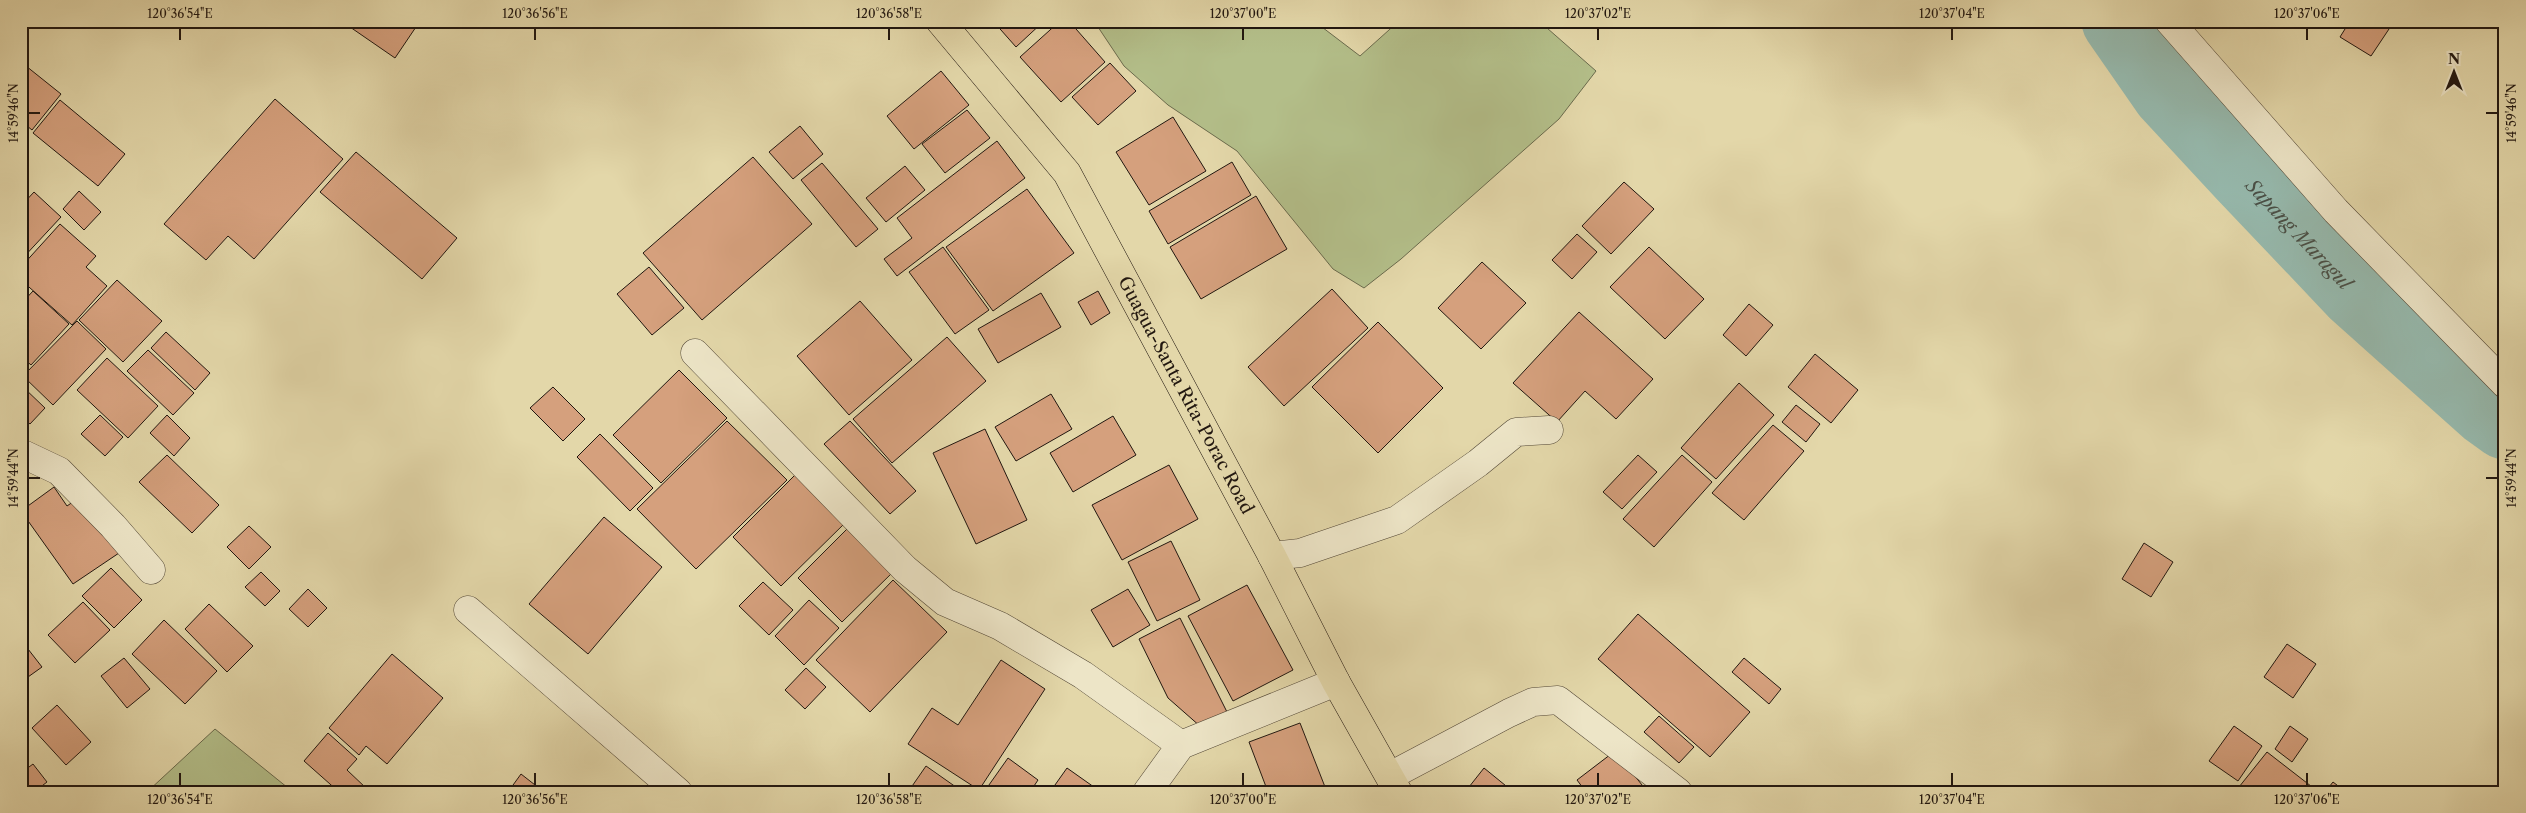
<svg xmlns="http://www.w3.org/2000/svg" width="2526" height="813" viewBox="0 0 2526 813" font-family="'Libre Caslon Text',serif">
<style>
.green{fill:#b3be89;stroke:#6a6a4c}
.lines{fill:none;stroke-linecap:round;stroke-linejoin:round}
.river{stroke:#96b9ad;stroke-width:71}
.building{fill:#d5a07d;stroke:#211710}
.minor-casing{stroke:#524736;stroke-width:29}
.major-casing{stroke:#211710;stroke-width:29}
.minor{stroke:#ede5c7;stroke-width:28}
.major{stroke:#e3d7a9;stroke-width:28}
.ticks{fill:none;stroke:#211710;stroke-width:2}
.labels{text-anchor:middle;stroke-width:5;stroke-linejoin:round;paint-order:stroke}
.street-label{font-size:18px;fill:#211710;stroke:#ede5c7}
.water-label{font-size:19px;font-style:italic;fill:#4a5047;stroke:#ede5c7}
.neatline{fill:none;stroke:#211710;stroke-width:2}
.ticks-label{font-size:12px;text-anchor:middle;fill:#211710}
</style>
<rect width="100%" height="100%" fill="#e3d7a9"/>
<filter id="stains"><feTurbulence type="fractalNoise" baseFrequency=".004" numOctaves="4"/><feColorMatrix values="0 0 0 0 .2 0 0 0 0 .09 0 0 0 0 .02 0 0 0 .5 -.17"/></filter>
<radialGradient id="worn" r=".72"><stop offset=".6" stop-color="#630" stop-opacity="0"/><stop offset="1" stop-color="#630" stop-opacity=".3"/></radialGradient>
<path class="green" d="M1094,21H1314L1360,56L1399,21H1539L1596,71L1559,119L1401,259L1364,288L1333,269L1237,151L1168,105L1124,66Z
M215,729L293,792H147Z"/>
<g class="lines">
<path class="river" id="s1" d="M2117,21L2167,93L2243,175L2355,293L2487,411L2505,424"/>
</g>
<path class="building" d="M354,21H420L395,58L350,27Z
M993,21H1044L1016,47Z
M1060,21H1069L1105,62L1061,102L1020,57Z
M2350,21H2377L2389,29L2371,56L2340,37Z
M21,62L61,94L32,130L21,121Z
M1110,63L1136,91L1098,125L1072,97Z
M941,71L969,105L914,149L887,116Z
M275,99L343,159L254,259L228,236L206,260L164,224Z
M60,100L125,154L98,186L33,133Z
M967,110L990,138L945,173L922,144Z
M1173,117L1206,171L1149,205L1116,152Z
M800,126L823,154L793,179L769,152Z
M997,141L1025,178L897,276L884,259L912,238L897,218Z
M356,152L457,238L422,279L320,192Z
M753,157L812,224L702,320L643,253Z
M1232,162L1251,195L1168,244L1149,211Z
M822,163L878,229L856,247L801,180Z
M905,166L925,190L886,222L866,198Z
M1624,182L1654,209L1611,254L1582,226Z
M1027,189L1074,253L993,311L946,247Z
M79,191L101,212L84,230L63,209Z
M34,192L61,217L21,260V206Z
M1256,196L1287,249L1201,299L1170,247Z
M60,224L96,256L86,267L107,286L72,325L21,280V267Z
M1577,234L1597,252L1572,279L1552,260Z
M943,247L989,310L955,334L909,272Z
M1649,247L1704,299L1665,339L1610,287Z
M1482,262L1526,303L1481,349L1438,308Z
M649,267L684,308L652,335L617,294Z
M117,280L162,321L123,362L79,320Z
M1332,289L1368,328L1284,406L1248,367Z
M33,291L69,324L31,365L21,356V304Z
M1098,291L1110,313L1091,325L1078,302Z
M1041,293L1061,327L998,363L978,329Z
M860,301L912,360L849,415L797,356Z
M1749,304L1773,325L1746,356L1723,335Z
M1579,312L1653,379L1616,419L1585,391L1557,422L1513,383Z
M77,321L106,349L53,405L23,376Z
M1378,322L1443,388L1378,453L1312,387Z
M166,332L210,373L195,390L151,348Z
M947,337L986,381L892,463L853,419Z
M148,350L194,393L173,415L127,371Z
M1815,354L1858,390L1831,423L1788,387Z
M107,358L158,406L128,438L77,390Z
M679,370L727,418L661,483L613,435Z
M1739,383L1774,415L1716,479L1681,448Z
M22,386L45,408L30,424L21,416Z
M553,387L585,419L563,441L530,408Z
M1051,394L1072,429L1016,461L995,427Z
M1796,405L1820,424L1806,442L1782,422Z
M100,415L123,437L105,456L81,434Z
M167,415L190,438L174,456L150,433Z
M1113,416L1136,455L1073,492L1050,453Z
M727,421L787,480L696,569L637,509Z
M850,421L916,491L890,514L824,444Z
M1773,425L1804,451L1744,520L1712,493Z
M985,429L1027,520L976,544L933,453Z
M600,434L653,488L630,511L577,457Z
M167,455L219,505L192,533L139,482Z
M1638,455L1657,472L1622,509L1603,492Z
M1682,455L1712,482L1654,547L1623,519Z
M1169,465L1198,519L1122,560L1092,505Z
M797,473L846,522L781,586L733,537Z
M54,487L67,506L80,497L119,553L73,584L21,511Z
M604,517L662,567L588,654L529,604Z
M249,526L271,547L249,569L227,547Z
M849,527L893,572L842,622L798,578Z
M1171,541L1200,600L1157,621L1128,562Z
M2144,543L2173,562L2151,597L2122,579Z
M111,568L142,600L114,628L82,596Z
M261,572L280,591L265,606L245,587Z
M893,580L947,632L870,712L816,660Z
M763,582L793,610L769,635L739,606Z
M1247,585L1293,670L1233,701L1188,616Z
M308,589L327,608L308,627L289,609Z
M1128,589L1150,625L1113,647L1091,610Z
M809,600L839,628L804,665L775,636Z
M83,602L110,630L75,663L48,635Z
M209,604L253,646L227,672L185,629Z
M1638,614L1750,712L1710,757L1598,659Z
M1180,618L1228,714L1201,727L1168,698L1139,639Z
M164,620L217,671L185,704L132,654Z
M21,640L42,667L21,682Z
M2287,644L2316,664L2293,698L2264,677Z
M392,654L443,698L387,764L366,746L359,755L329,728Z
M124,658L150,689L127,708L101,676Z
M1744,658L1781,689L1769,704L1732,672Z
M1001,660L1045,689L979,790L908,744L932,708L958,725Z
M806,668L826,687L805,709L785,690Z
M57,705L91,742L66,765L32,728Z
M1659,716L1694,747L1679,763L1644,732Z
M1300,723L1327,792H1268L1249,742Z
M2234,726L2262,746L2238,781L2209,761Z
M2290,726L2308,739L2292,762L2275,749Z
M328,733L357,759L347,770L366,788L362,792H339L304,761Z
M1615,751L1646,790L1586,792L1577,780Z
M2267,752L2316,790L2315,792H2235Z
M1008,758L1038,780L1030,792H984Z
M33,764L47,782L34,792H21V773Z
M926,766L963,792H908Z
M1067,768L1101,792H1050Z
M1484,768L1511,790L1510,792H1475L1469,787Z
M521,774L544,792H508Z
M2333,782L2346,792H2325Z"/>
<g class="lines">
<defs>
<path id="minor" d="M2169,21L2336,211L2505,384
M695,353L905,569L945,602L1000,626L1083,675L1181,745
M21,453L59,471L113,526L151,570
M1272,556L1300,553L1397,520L1478,463L1516,432L1549,430
M468,610L678,792
M1390,776L1509,713L1533,702L1558,700L1678,792
M1147,792L1181,745L1336,682"/>
<g id="major">
<path id="s2" d="M940,21L1067,173L1272,556L1336,682L1398,792"/>
</g>
</defs>
<use href="#minor" class="minor-casing"/>
<use href="#major" class="major-casing"/>
<use href="#minor" class="minor"/>
<use href="#major" class="major"/>
</g>
<path class="ticks" d="M180,28V40M535,28V40M889,28V40M1243,28V40M1598,28V40M1952,28V40M2307,28V40M28,113H40M2486,113H2498M28,478H40M2486,478H2498M180,773V786M535,773V786M889,773V786M1243,773V786M1598,773V786M1952,773V786M2307,773V786"/>
<g class="labels">
<g class="street-label">
<text dy="6" stroke="none"><textPath href="#s2" startOffset="450">Guagua-Santa Rita-Porac Road</textPath></text>
</g>
<g class="water-label">
<text dy="7" stroke="none"><textPath href="#s1" startOffset="281">Sapang Maragul</textPath></text>
</g>
</g>
<rect width="2526" height="813" fill="none" stroke="#e3d7a9" stroke-width="55"/>
<g transform="translate(2454 72)" stroke="#ede5c7" stroke-width="4" paint-order="stroke">
<path d="M0-4L9 19L0 12L-9 19Z" fill="#211710"/>
<text y="-8" font-size="14" font-weight="bold" text-anchor="middle" fill="#211710">N</text>
</g>
<rect x="28" y="28" width="2470" height="758" class="neatline"/>
<g class="ticks-label">
<text x="180" y="18">120°36'54"E</text>
<text x="535" y="18">120°36'56"E</text>
<text x="889" y="18">120°36'58"E</text>
<text x="1243" y="18">120°37'00"E</text>
<text x="1598" y="18">120°37'02"E</text>
<text x="1952" y="18">120°37'04"E</text>
<text x="2307" y="18">120°37'06"E</text>
<text transform="translate(14 113) rotate(-90)" y="4">14°59'46"N</text>
<text transform="translate(2512 113) rotate(-90)" y="4">14°59'46"N</text>
<text transform="translate(14 478) rotate(-90)" y="4">14°59'44"N</text>
<text transform="translate(2512 478) rotate(-90)" y="4">14°59'44"N</text>
<text x="180" y="804">120°36'54"E</text>
<text x="535" y="804">120°36'56"E</text>
<text x="889" y="804">120°36'58"E</text>
<text x="1243" y="804">120°37'00"E</text>
<text x="1598" y="804">120°37'02"E</text>
<text x="1952" y="804">120°37'04"E</text>
<text x="2307" y="804">120°37'06"E</text>
</g>
<rect width="100%" height="100%" filter="url(#stains)"/>
<rect width="100%" height="100%" fill="url(#worn)"/>
</svg>
